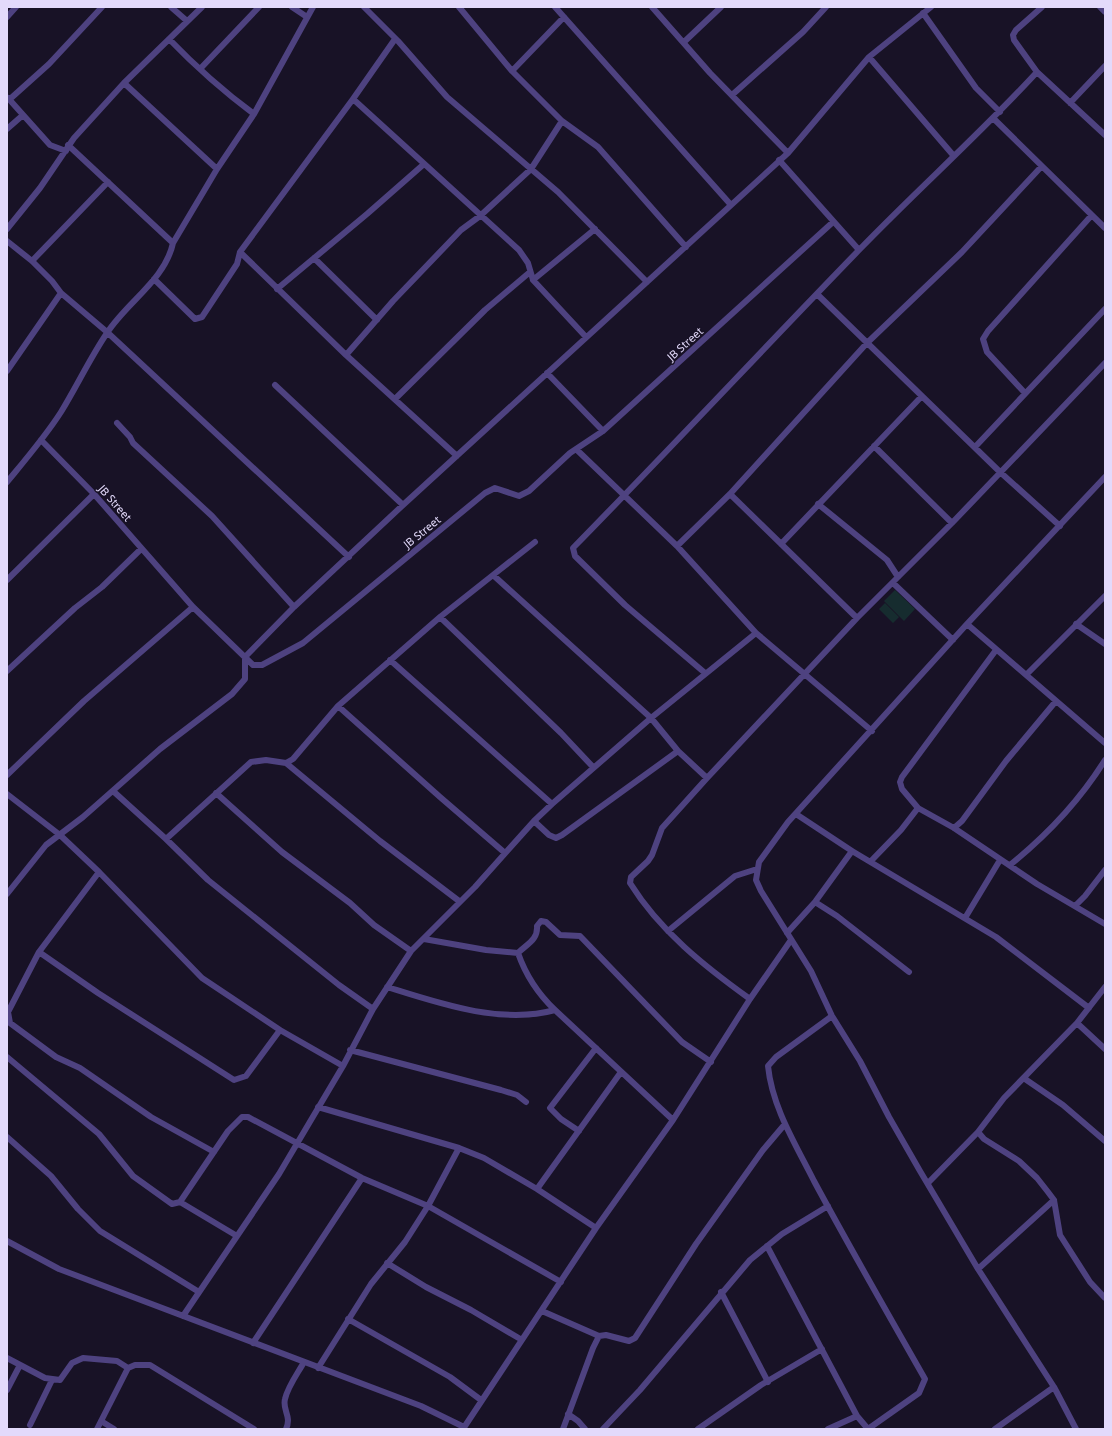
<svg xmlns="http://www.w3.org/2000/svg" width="1112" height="1436" viewBox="0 0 1112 1436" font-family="'Noto Sans',sans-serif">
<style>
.green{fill:#162c2f}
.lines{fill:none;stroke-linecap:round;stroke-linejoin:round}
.street{stroke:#4e4280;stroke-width:6}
.labels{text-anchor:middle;stroke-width:3;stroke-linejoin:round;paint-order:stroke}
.street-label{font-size:11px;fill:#e3dafb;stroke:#181226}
</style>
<rect width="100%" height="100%" fill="#181226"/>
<path class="green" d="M895,590L915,609L904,621L884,601Z
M885,603L899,617L893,623L879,609Z"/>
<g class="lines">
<path class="street" d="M171,7L187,21
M292,7L307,17
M364,7L398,41L447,97L558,192L647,282
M459,7L512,71L562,121L598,147L686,247
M555,7L731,205
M652,7L710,73L788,153
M1042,7L1016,30L1013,35L1014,40L1037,72L1105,135
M1100,7L1105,12
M923,13L976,88L1000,112
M7,17L16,7
M169,39C195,66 223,91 254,114
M684,42L721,7
M869,57L953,155
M200,69L259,7
M512,71L564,17
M124,83L217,169
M732,95L803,32L826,7
M8,98L50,145L66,151
M10,99L49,64L102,7
M353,99L395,39
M1070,103L1105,66
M993,118L1105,228
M7,129L23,115
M68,145L173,243
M779,160L859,250
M7,229L40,188L74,138L124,83L202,7
M7,241L32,261L52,281L61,293L107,332L349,557
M240,252L346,355L457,456
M314,258L377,320
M32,261L108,182
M154,279L195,319L202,317L237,264L240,252L353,99L519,250L528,263L533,280L586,337
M533,280L595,229
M277,289L367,214L424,164
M818,295L1000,472L1060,526
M346,355L393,301L461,230L480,216L531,169L562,121
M7,371L61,293
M547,373L603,431
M275,385L403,505
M1024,392L987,352L983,339L988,331L1091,216
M395,399L485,310L530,272
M117,423L130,437L133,443L212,516L294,607
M41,440L94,494L193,607L253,665H262L303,643L485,493L495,488L519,496L529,491L570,453L603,431L833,222
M874,446L952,523
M975,447L1105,309
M577,450L677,546L756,633L872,731
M7,482C26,459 45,437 61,412C77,386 90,358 107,333C127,302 165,280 173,243L217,169L254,114L313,7
M730,494L857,618
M818,504L887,560L898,577
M781,544L922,396
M677,546L730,494L867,343L962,252L1041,167
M493,575L535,542
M7,580L94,494
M893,583L953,640
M440,617L561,733L593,767
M967,624L1105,743
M1076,624L1105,644
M996,650L902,777L900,782L902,789L918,808L954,828L1037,884L1105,924
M390,660L552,804
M7,671L75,608L102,587L141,549
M705,673L625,605L575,556L573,548C670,449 764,348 860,249C918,189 981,133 1037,72
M1027,674L1105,596
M338,706L440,797L505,853
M286,763L380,841L459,901
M7,775L84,701L193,607
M113,791L166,839L208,880L339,985L373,1009
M216,793L282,852L350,903L374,925L411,951
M7,794L60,835L99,872L202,978L280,1030
M796,814L852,851L996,937L1089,1008
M534,821L549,835L556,838L562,835L678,751
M954,828L962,821L1006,761L1056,701
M166,839L251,762L266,760L286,763L293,759L338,706L440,617L493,575L651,718L678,751L707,778
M871,861L901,830L918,808
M1010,865C1046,836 1080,800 1105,760
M99,872L39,952L8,1012L10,1023L56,1057L80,1068L151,1117L214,1152
M7,894L46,845L83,817L160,749L232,694L245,679V657L294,607L403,505L788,153L869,57L931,7
M815,902L852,851
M1075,906L1085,896L1105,870
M965,918L1000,860
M668,931L735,876L757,869
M787,933L815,902L837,916L909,972
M424,939L486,950L518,953
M39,952L98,993L234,1080L246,1076L280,1030L343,1066
M387,987C438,1003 501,1025 555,1010L673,1120
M750,999C704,966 660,931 630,883L631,877L648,861L652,855L662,828L707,778L857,618L952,523L1105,363
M555,1010C537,993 526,976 518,953C527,944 538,940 537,926L541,921L546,922L560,935L580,936L682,1042L711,1062
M1077,1023L1105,1049
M350,1050L501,1090L517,1095L526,1102
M7,1057L99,1134L133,1176L172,1204L180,1202L228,1131L242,1117H248L362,1178L428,1206L561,1282
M1025,1079L1063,1105L1105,1141
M318,1107L459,1148L484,1158L537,1189L596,1228
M579,1131L561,1119L550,1108L596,1048
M978,1132L984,1139L1019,1161L1037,1178L1048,1192L1054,1200L1060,1235L1090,1282L1105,1298
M7,1137L51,1176L78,1209L100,1231L199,1292
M928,1183L978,1132L1004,1098L1077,1023L1105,987
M537,1189L621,1072
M180,1202L237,1236
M7,1241L59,1269L421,1406L464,1427
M767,1246L857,1416L868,1429L919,1393L925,1379C888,1314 850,1248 814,1181C796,1145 772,1107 768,1066L776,1057L832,1016
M387,1263L426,1287L471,1310L522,1340
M978,1269L1054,1200
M721,1292L768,1382
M542,1311L599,1336L606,1335L629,1341L635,1338L696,1244L763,1150L785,1124
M183,1316L279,1174L343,1066L373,1009L411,951L475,887L534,821L552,804L651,718L756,633
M348,1319L450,1377L481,1400
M253,1343L362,1178
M7,1358L45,1378L60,1380L72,1363L83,1358L117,1361L128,1368
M318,1368L371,1284L405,1242L428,1206L459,1148
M7,1390L20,1365
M568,1414L578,1421L585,1429
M101,1421L114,1429
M30,1425L52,1380
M97,1429L128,1368L135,1365H150L254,1429
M286,1429C292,1416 282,1410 285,1399C288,1386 298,1373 304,1362
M463,1429L596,1228L673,1120L750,999L791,940
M563,1429L593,1348L599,1336
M603,1429L640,1390L750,1260L782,1234L828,1206
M698,1429L761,1385L822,1349
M828,1429L857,1416
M995,1429L1054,1387
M1076,1429L1054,1387L978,1269L920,1171L889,1117L860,1061L832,1016L811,971L761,891L756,880L759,862L788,822L967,624L1105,477"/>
</g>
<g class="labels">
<g class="street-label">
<text transform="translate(685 344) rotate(-42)" y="4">JB Street</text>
<text transform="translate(115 503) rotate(49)" y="4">JB Street</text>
<text transform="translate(422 532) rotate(-39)" y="4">JB Street</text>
</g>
</g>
<rect width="1112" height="1436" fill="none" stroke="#e3dafb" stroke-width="16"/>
</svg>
